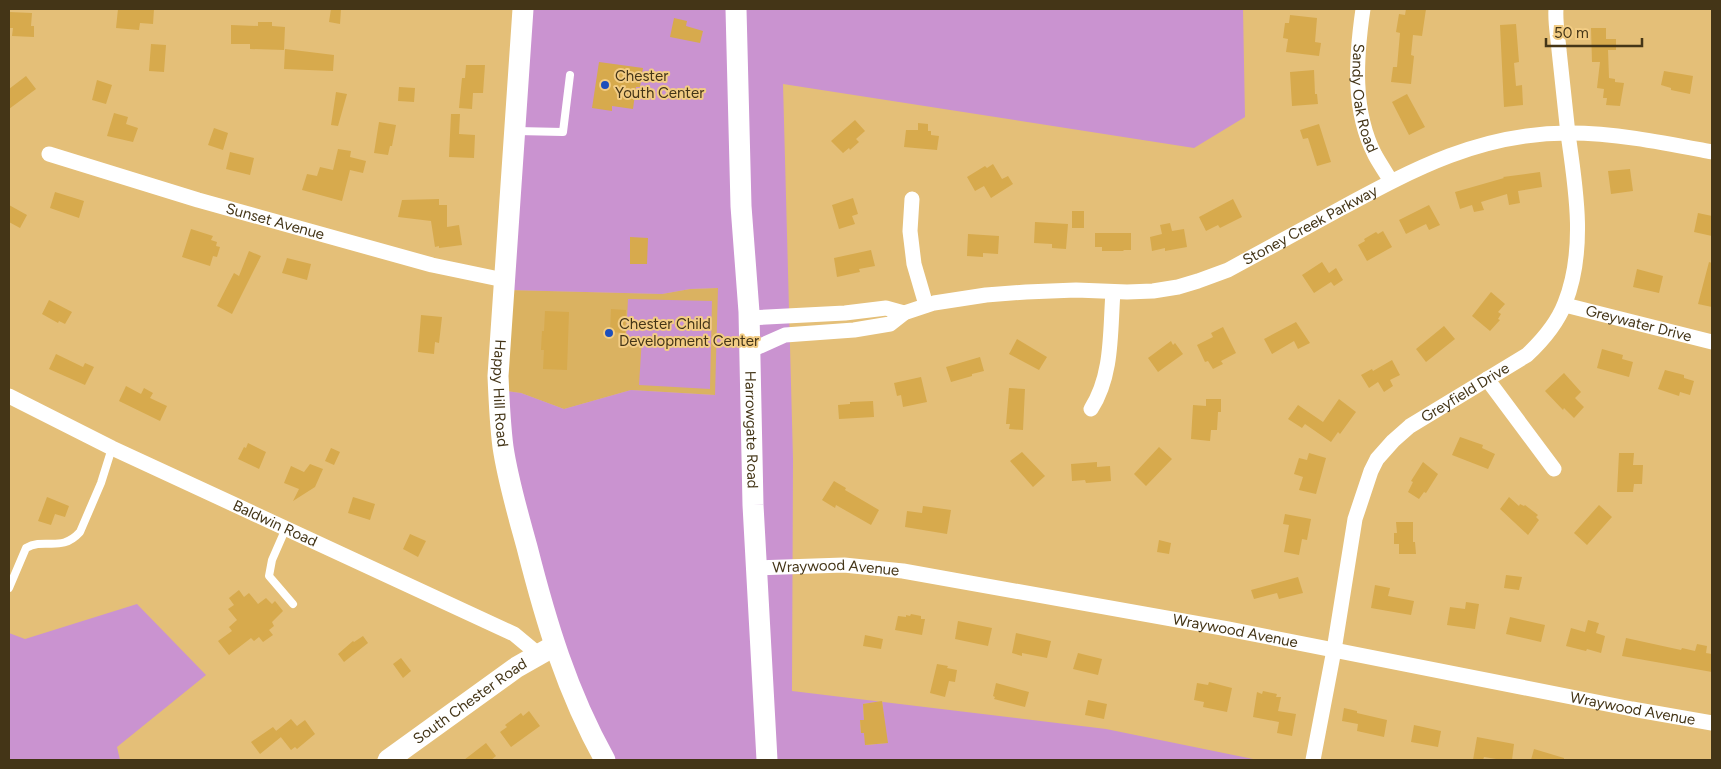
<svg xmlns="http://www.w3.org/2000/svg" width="1721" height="769" viewBox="0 0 1721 769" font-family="Figtree,sans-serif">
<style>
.built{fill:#dab261}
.green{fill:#ca93d0;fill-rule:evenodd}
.building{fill:#d7aa4d}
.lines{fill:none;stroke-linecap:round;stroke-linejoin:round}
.lane{stroke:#fff;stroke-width:8}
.street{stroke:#fff;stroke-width:15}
.secondary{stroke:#fff;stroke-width:21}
.poi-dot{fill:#1d4fbc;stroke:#f2cc84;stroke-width:2}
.labels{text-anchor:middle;stroke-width:4;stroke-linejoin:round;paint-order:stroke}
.poi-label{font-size:15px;fill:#443517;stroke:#f2cc84;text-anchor:start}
.street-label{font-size:15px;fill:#443517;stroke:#f2cc84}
</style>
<rect width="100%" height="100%" fill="#e4bf78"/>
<path class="built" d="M719,288L716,395L631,390L564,409L521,393L499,390L504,290L662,294L690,289Z"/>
<path class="green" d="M522,9H1243L1245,117L1194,148L783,84L793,459L792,691L1106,729L1258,760H605L566,681L499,390L521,393L564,409L631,390L715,395L718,288L690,289L662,294L504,290ZM882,701L887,743L866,745L864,733H861L860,721L864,720L863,704Z
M628,299L712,301L710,389L639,385L642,338L626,337Z
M137,604L206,675L117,747L120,760H9V633L25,639Z"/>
<path class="building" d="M118,9H154L153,24L140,23L139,30L116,28Z
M331,9H341L340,24L329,22Z
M1406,9H1426L1422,36L1413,35L1411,55L1414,56L1411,84L1391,82L1393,67H1397L1400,33L1396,32L1399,14L1405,15Z
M9,12L32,13L31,26H34V37L12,36L13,28H9Z
M1290,15L1317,18L1315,42L1321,43L1319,56L1286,52L1288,39L1283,38L1285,23H1289Z
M674,18L687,21L686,26L703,31L700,43L670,37Z
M258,22H272V26L285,27L284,50L250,49V44H231V25L258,26Z
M1516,24L1519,62L1514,63L1516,86L1522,85L1523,105L1504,107L1500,25Z
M1591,28H1606V39H1616V50H1608L1609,78L1615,79V82L1624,83L1620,106L1606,105L1607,98H1603L1604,89L1597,88L1600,62H1592Z
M151,44L166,45L164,72L149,71Z
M285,49L334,55L333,71L284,69Z
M599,62L643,68L640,87H636L633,109L612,106V111L592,108Z
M466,65H485L483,93H473L472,109L459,108L462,78H465Z
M1314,70L1315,94H1317L1318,104L1292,106L1290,72Z
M1664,71L1693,76L1690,94L1671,90V88L1661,85Z
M26,76L36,89L9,109V89Z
M97,80L112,85L106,104L92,100Z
M399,87L415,88L414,102L398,101Z
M336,92L347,94L338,126L331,125Z
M1407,94L1425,127L1409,135L1392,102Z
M114,113L128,117L126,124L138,128L133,142L107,136Z
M451,114H460L459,134L475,135L474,158L449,157Z
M855,120L865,131L856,139L859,142L850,150L849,148L843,153L831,141Z
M379,122L396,125L392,146H390L388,155L374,153Z
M918,123L928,124V131H931V135L939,136L937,150L904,147L906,130H918Z
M1319,124L1331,162L1317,166L1308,138L1303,139L1300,130Z
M214,128L228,133L223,150L208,145Z
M338,149L351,151L350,157L366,161L363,173L350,170L342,201L302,190L307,174L317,176L320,167L333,170Z
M230,152L254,158L250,175L226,169Z
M993,164L1002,179L1008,176L1013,184L991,198L984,186L975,191L967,177L985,166L987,168Z
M1630,169L1633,191L1611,194L1608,171Z
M1540,172L1542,187L1518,191L1520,203L1509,205L1507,194L1481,202L1484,210L1474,212L1472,205L1460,209L1455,192L1504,178L1503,177Z
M55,192L84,201L79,218L50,208Z
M853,198L858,214L852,216L855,224L839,229L832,205Z
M439,199V205H447V227L459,225L462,245L439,248V246L435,247L431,221L398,217L402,200Z
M1233,199L1242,217L1220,228L1218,225L1206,231L1199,217Z
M9,205L27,215L20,228L9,222Z
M1429,205L1440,225L1429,230L1426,224L1406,234L1399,220Z
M1072,211H1084V228H1072Z
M1698,213L1712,216V236L1694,232Z
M1035,222L1068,224L1066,249L1052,248V244L1034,243Z
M1170,223L1172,231L1184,229L1187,247L1165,251V248L1152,251L1150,237L1162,234L1160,225Z
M191,229L213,236L211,240L217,242L216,246L220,247L217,257L213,256L210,266L182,257Z
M1383,231L1392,247L1367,261L1358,245L1365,241L1364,239L1376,232L1378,234Z
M1095,233H1131V250H1124L1123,251H1102V247H1095Z
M968,234L999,236L998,254L983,253V257L967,256Z
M630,237L648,238L647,264H630Z
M871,250L875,266L859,269L860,272L837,277L834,258Z
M249,251L261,256L232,314L217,306L234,273L239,276Z
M287,258L311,264L307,280L282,273Z
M1322,262L1329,273L1336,268L1343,280L1334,286L1331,282L1314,293L1302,275Z
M1709,262L1712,263V307L1698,304Z
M1637,269L1663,276L1659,293L1633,287Z
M1491,292L1505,304L1498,312L1501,314L1498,319L1500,320L1490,331L1472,316Z
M49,300L72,312L65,324L59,321L58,323L42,314Z
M611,309L626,310L625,333L610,332Z
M545,311L569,312L567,370L543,369L544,350H541L542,331H544Z
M421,315L442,317L439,343L435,342L434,354L418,352Z
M1296,322L1310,343L1298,349L1294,341L1272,354L1264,339Z
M1444,326L1455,339L1426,362L1416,349Z
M1223,327L1236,353L1221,361L1223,364L1213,369L1208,361L1205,362L1197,345L1213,337L1211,333Z
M1017,339L1047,357L1039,370L1009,354Z
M1171,341L1173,345L1175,343L1183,354L1158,372L1148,358Z
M1602,349L1623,355L1622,359L1633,362L1629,377L1597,368Z
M56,354L83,367L85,363L94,367L85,385L49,369Z
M980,357L984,371L972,374V376L951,382L946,367Z
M1392,360L1400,375L1390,380L1393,386L1384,392L1378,382L1369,388L1361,375L1372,369L1373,371Z
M1665,370L1684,375V378L1694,381L1690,395L1680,392L1679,396L1658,389Z
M1564,373L1581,392L1575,398L1584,407L1574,418L1564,408L1563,410L1545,391Z
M921,377L927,402L903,407L901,395L897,396L894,383Z
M126,386L141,394L144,388L153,393L150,398L167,406L160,421L119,401Z
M1009,388L1025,389L1023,430L1009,429L1010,424H1006Z
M1206,399H1221V412H1218L1217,430H1211L1210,441L1191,439L1193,405L1206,406Z
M1339,399L1356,412L1340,434L1338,432L1331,442L1305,424L1302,428L1288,419L1298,405L1323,422Z
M873,401L874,417L839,419L838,405L850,404V402Z
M1460,437L1483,445L1482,448L1495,454L1488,469L1452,455Z
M248,443L266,452L259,469L238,459L244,447L246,448Z
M1159,447L1172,459L1146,486L1134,474Z
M331,448L340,452L334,465L325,461Z
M1022,452L1045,476L1033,487L1010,461Z
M1309,453L1326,458L1316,494L1299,490L1303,477L1294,474L1299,458L1307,460Z
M1619,453H1634L1633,465H1643L1642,484H1634L1633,492H1617Z
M1097,462V467L1110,466L1111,481L1086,483L1085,480L1072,481L1071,464Z
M1423,462L1438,474L1426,493L1424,492L1419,499L1408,492L1413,482L1411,481Z
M310,464L323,469L315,487L293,501L299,489L284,483L291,466L304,472Z
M834,481L846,488L845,490L879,510L871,525L836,505L835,508L822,500Z
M47,497L69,506L65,517L55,514L51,525L38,521Z
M353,497L375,504L370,520L348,513Z
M1509,497L1519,506L1520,504L1524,506L1525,505L1538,515L1536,517L1539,520L1528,535L1500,509Z
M1599,505L1612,517L1587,545L1574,533Z
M923,506L951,510L947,534L905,527L907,511L922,513Z
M1285,514L1311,519L1307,540L1302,539L1299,555L1284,552L1289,525L1283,524Z
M1396,522H1413V542H1415L1416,554H1399V544H1394V533H1397Z
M410,534L426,541L418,557L403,549Z
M1159,540L1171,543L1169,554L1157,552Z
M1506,575L1522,577L1519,590L1504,588Z
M1298,577L1303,593L1279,599L1277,593L1254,599L1251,590Z
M1375,585L1390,588L1388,596L1414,601L1411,615L1371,608Z
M239,590L244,597L249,593L258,604L266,598L272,604L275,601L283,611L272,622L274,626L269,630L273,635L263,642L259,637L254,641L251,638L229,655L218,641L232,631L229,627L237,620L228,609L234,605L229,598Z
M1466,602L1479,604L1475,629L1447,625L1450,607L1465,609Z
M911,614L921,616V619H925L922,635L895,630L898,616L906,617V615L910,616Z
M1510,617L1545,625L1541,642L1506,634Z
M1588,620L1599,623L1596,633L1605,636L1601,653L1587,649L1586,651L1566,646L1571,628L1585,632Z
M958,621L992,628L988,646L955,639Z
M1016,633L1051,641L1047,658L1022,653V656L1012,653Z
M865,635L883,639L881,649L863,646Z
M363,636L368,643L344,662L338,654L353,641L354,642Z
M1626,638L1681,650L1682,648L1695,651L1697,644L1707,646L1706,653L1712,654V672L1622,656Z
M1078,653L1102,659L1098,675L1073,669Z
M401,658L411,671L403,678L393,664Z
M937,664L948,666L947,668L957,670L955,682L949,681L945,697L930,693Z
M1209,682L1232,688L1227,712L1203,707L1204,702L1194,700L1197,683L1208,685Z
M996,683L1029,692L1025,707L994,699L995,697L993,696Z
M1263,691L1277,694L1276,697H1281L1278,711L1296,714L1292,736L1277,733L1279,722L1253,717L1257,692L1262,694Z
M1088,700L1107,704L1104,719L1085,715Z
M882,701L888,743L865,745L864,733H861L860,720H864L863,704Z
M1344,708L1357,711V713L1387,720L1384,737L1357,731L1358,724L1342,721Z
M529,711L540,726L511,747L500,732L507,727L505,725L521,713L523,716Z
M291,719L297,726L305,720L315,734L297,749L295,747L291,750L276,731Z
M1414,725L1441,731L1438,747L1411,742Z
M273,727L281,737L260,754L251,742Z
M1477,737L1514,744L1512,760H1502L1484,757L1483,760H1473Z
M486,743L496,756L491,760H464Z
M1534,749L1564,758V760H1531Z"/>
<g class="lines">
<path class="lane" d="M517,131L563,132L570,75
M286,528L272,560L269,576L293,604
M9,588L26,548C45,537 61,553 80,532L101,483L112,448"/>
<g class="street">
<path id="s1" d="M1363,9C1356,57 1352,111 1375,155C1380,164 1386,173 1391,181"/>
<path id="s2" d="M49,154L198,200L432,265L504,280"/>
<path d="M912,199L910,231L914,264L926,305"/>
<path id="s3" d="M1565,305L1712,342"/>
<path d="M749,318L845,313L886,308L904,313"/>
<path id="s4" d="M749,351L785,335L854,330L890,324L904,313L934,303L986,295L1026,292L1076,290L1127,292L1153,291L1178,287L1198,281L1228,270C1264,250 1301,230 1338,210C1414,169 1480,133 1569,133C1617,133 1665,143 1712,152"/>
<path d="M1487,379L1554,469"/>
<path id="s5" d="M9,396L112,448L514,634L538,654"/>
<path d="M1091,409C1113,375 1110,331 1113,292"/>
<path id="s6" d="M756,568L844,565L903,571L1228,629L1632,709L1712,723"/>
<path id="s7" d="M1313,760L1334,650L1355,519L1371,471L1377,459L1393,441L1410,426L1527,355C1543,340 1557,324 1565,303C1586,250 1576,189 1568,134C1565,106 1562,78 1559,50C1558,37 1555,23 1556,9"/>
</g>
<g class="secondary">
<path id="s8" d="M523,9L498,376C499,400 500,424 503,447C508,481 518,514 527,547C546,622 567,692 605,760"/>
<path id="s9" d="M736,9L741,206L749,312L753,505L767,760"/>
<path id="s10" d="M388,760L517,667L554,646"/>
</g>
</g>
<g class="poi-dot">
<circle cx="605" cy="85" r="5"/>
<circle cx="609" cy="333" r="5"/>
</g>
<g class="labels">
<g class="poi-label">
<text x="615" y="81">Chester<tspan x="615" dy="17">Youth Center</tspan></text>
<text x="619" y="329">Chester Child<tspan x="619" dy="17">Development Center</tspan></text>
</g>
<g class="street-label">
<text dy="5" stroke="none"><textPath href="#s1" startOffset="90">Sandy Oak Road</textPath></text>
<text dy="5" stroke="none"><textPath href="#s2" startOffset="236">Sunset Avenue</textPath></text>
<text dy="5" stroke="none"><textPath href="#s4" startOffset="586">Stoney Creek Parkway</textPath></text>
<text dy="5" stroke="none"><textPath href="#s3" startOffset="76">Greywater Drive</textPath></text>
<text dy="5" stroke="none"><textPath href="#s7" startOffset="420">Greyfield Drive</textPath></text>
<text dy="5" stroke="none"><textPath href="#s8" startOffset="385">Happy Hill Road</textPath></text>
<text dy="5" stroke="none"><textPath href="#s9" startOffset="421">Harrowgate Road</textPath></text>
<text dy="5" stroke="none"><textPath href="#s5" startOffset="295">Baldwin Road</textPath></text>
<text dy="5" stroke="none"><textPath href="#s6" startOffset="80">Wraywood Avenue</textPath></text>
<text dy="5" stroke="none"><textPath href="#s6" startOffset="485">Wraywood Avenue</textPath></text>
<text dy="5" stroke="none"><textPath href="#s10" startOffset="101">South Chester Road</textPath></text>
<text dy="5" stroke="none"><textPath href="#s6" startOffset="890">Wraywood Avenue</textPath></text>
</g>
</g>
<rect width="1721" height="769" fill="none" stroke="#443517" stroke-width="20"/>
<path d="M1546 38v8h96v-8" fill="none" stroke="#443517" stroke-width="2.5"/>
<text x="1554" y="38" font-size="15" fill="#443517" stroke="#f2cc84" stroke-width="4" paint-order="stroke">50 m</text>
</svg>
